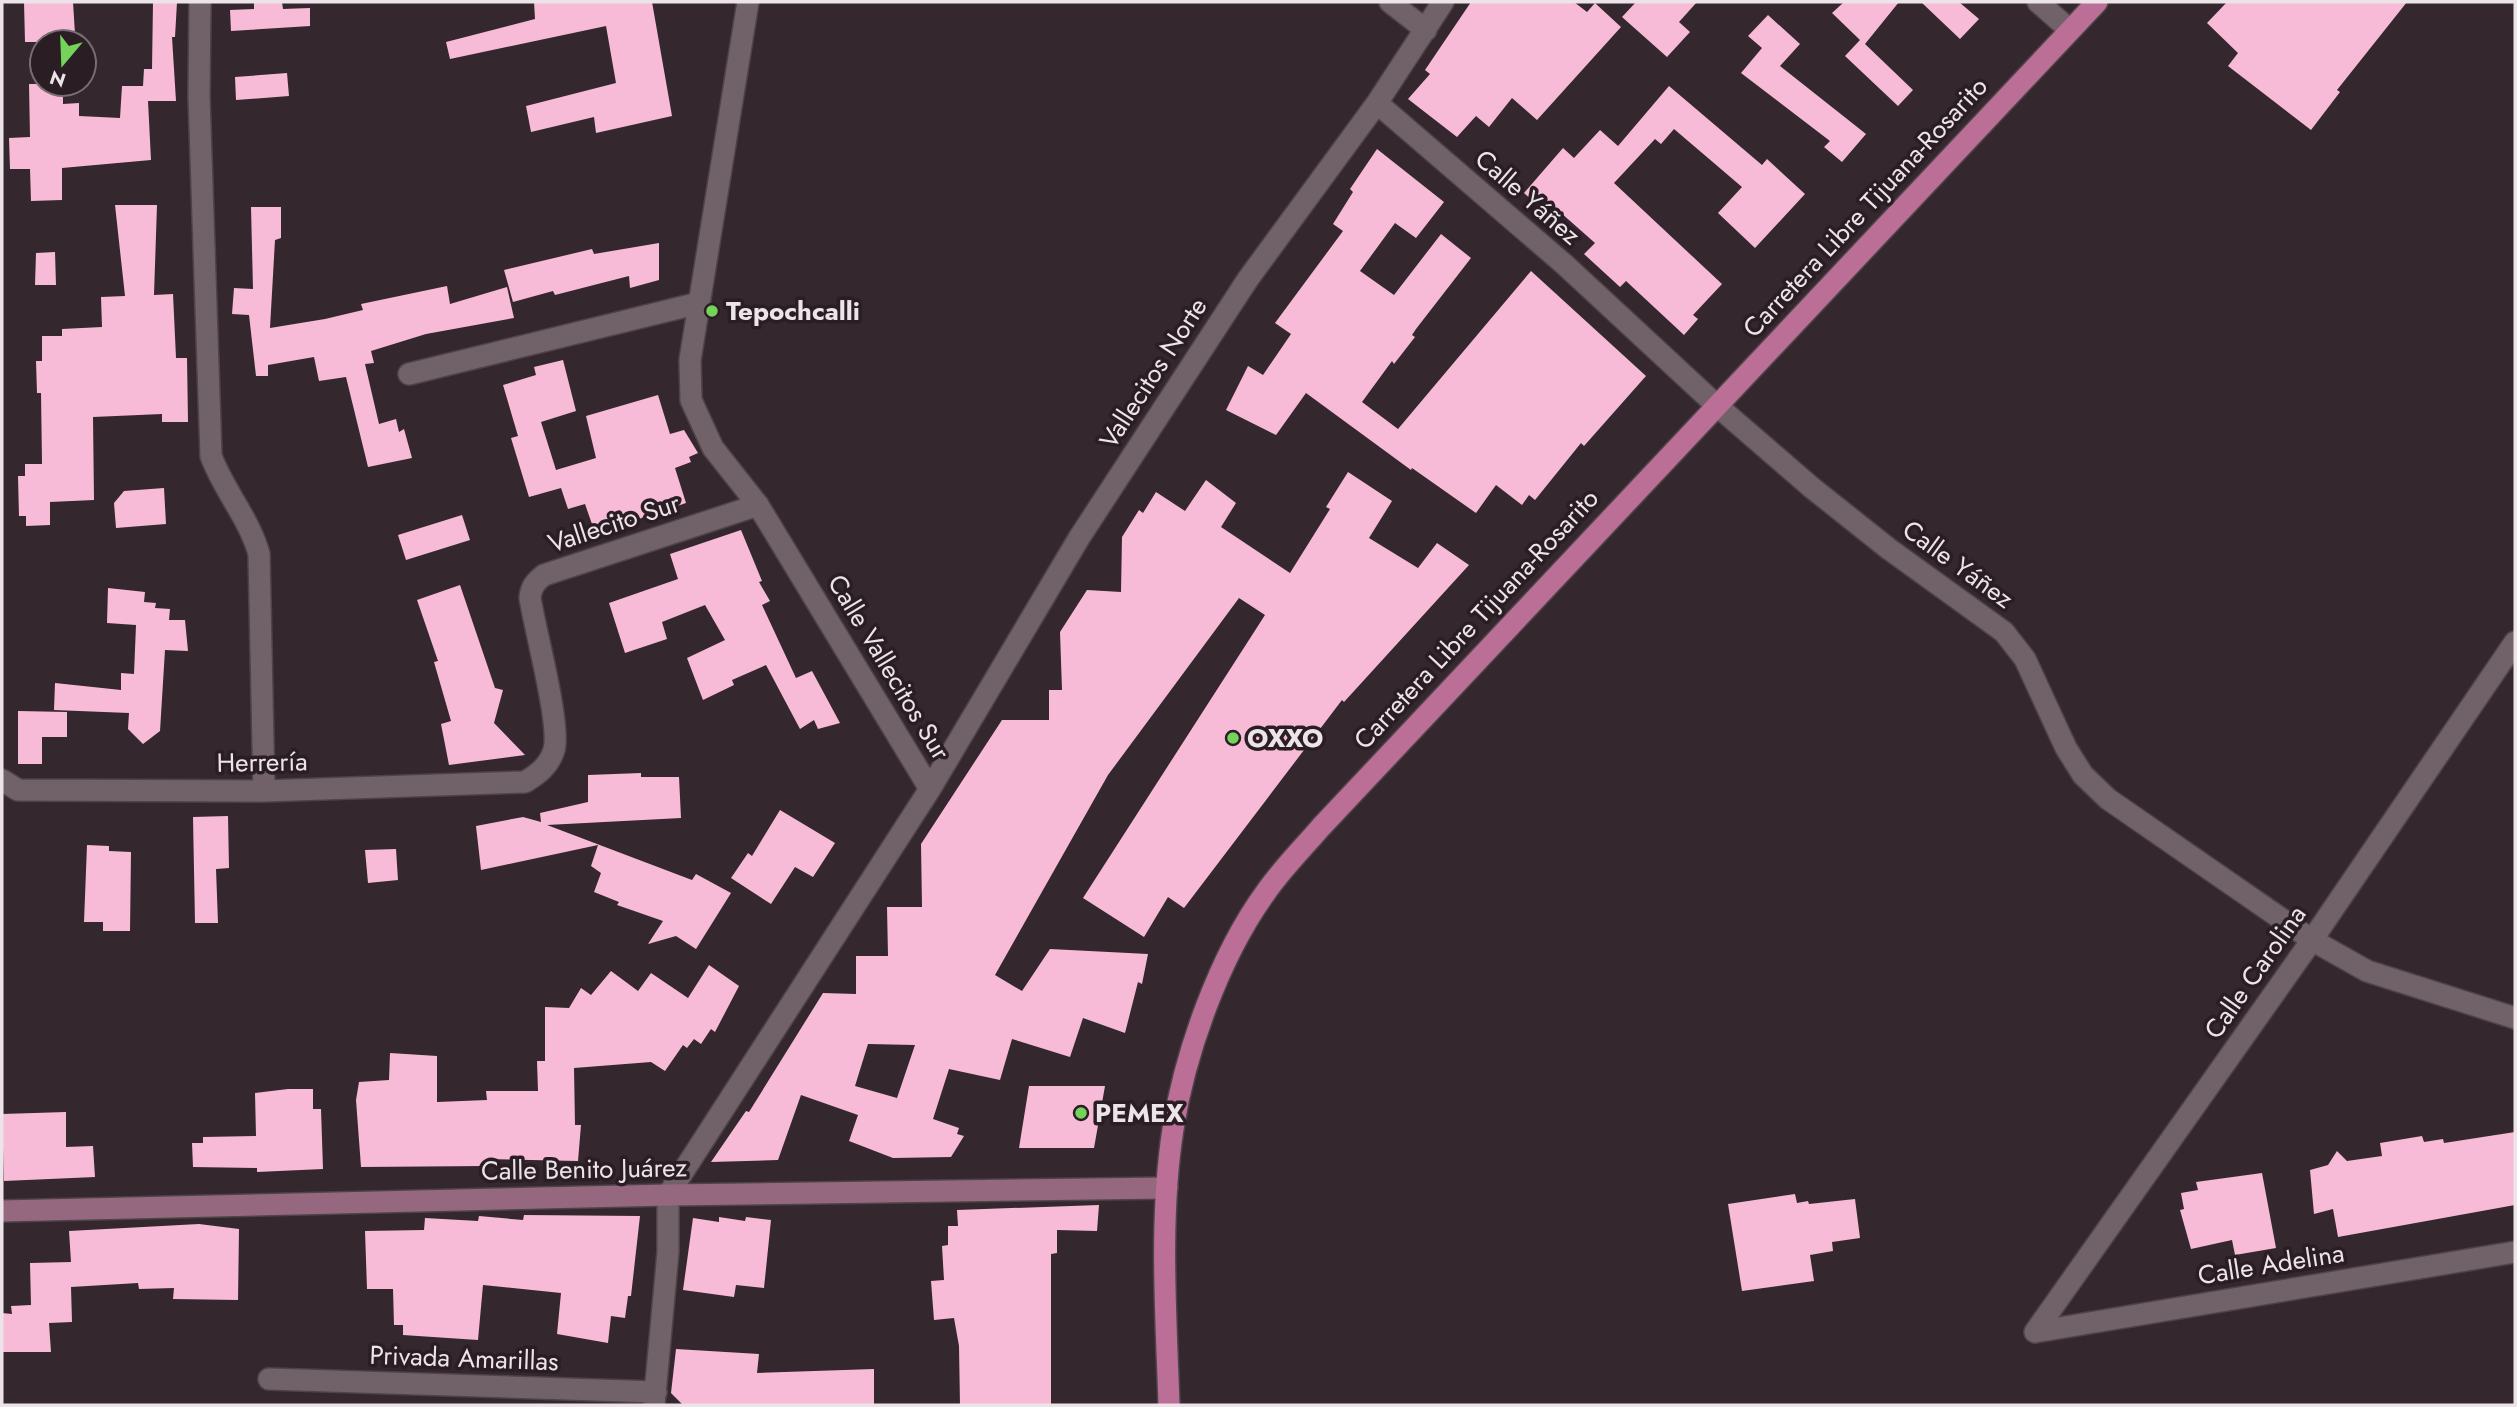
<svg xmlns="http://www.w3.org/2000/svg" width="2517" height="1407" viewBox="0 0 2517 1407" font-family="Jost,sans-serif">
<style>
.building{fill:#f8bbd7;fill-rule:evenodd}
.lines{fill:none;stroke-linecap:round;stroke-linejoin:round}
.street-casing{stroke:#4e4448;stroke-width:24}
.secondary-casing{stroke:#4e4448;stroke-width:24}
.primary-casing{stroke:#4e4448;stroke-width:24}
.street{stroke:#716269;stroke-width:21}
.secondary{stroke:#966880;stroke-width:21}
.primary{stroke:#bb6e96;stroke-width:21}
.poi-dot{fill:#75d25b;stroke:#2a1e24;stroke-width:2.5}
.labels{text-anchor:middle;stroke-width:7;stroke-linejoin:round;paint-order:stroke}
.street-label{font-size:26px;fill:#ece4e8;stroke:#2a1e24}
.poi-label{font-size:26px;font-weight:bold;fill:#ece4e8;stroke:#2a1e24;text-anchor:start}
</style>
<rect width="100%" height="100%" fill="#34282e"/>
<path class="building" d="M24,2H73L75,34H70V42H25Z
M153,2H177L175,37H172L176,101H148L151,160L62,168V200L31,201L30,169H10L9,138L30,137L29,84H63V104L79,103V116L120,118L122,86H143L144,69H152Z
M254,2H282L283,9L310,8V26L231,31L230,10L254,9Z
M534,2H652L672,116L596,133L594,117L531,132L526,106L616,83L606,26L450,59L446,42L535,19Z
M1471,2H1574L1587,12L1595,3L1621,27L1537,120L1512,98L1489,127L1476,116L1457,137L1408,99L1430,74L1425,70Z
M1636,2H1697L1679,22L1690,32L1667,57L1622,17Z
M1844,2H1899L1865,44L1913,90L1898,106L1845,56L1860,40L1832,13Z
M1921,2H1959L1979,19L1960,39Z
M2227,2H2407L2337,90L2340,92L2311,130L2228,66L2238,53L2207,23Z
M1768,15L1800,44L1780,66L1866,134L1842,162L1824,147L1830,141L1741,73L1762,48L1748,36Z
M287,73L289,96L236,100L235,77Z
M1669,86L1762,165L1767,159L1805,194L1755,248L1718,213L1742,187L1674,129L1661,144L1655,139L1614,183L1722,284L1693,315L1698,319L1684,335L1626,281L1620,287L1584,254L1595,243L1552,205L1545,212L1524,193L1563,148L1574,158L1600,130L1618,146Z
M1377,149L1444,202L1416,238L1395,223L1360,271L1394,295L1441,234L1471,258L1416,329L1412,335L1415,337L1394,364L1392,361L1362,402L1398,429L1531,271L1646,376L1584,446L1581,443L1535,500L1529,495L1522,505L1496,485L1476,513L1412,468L1411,470L1306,393L1276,435L1226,410L1248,366L1263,375L1291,334L1275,323L1343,231L1333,224L1353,192L1350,189Z
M115,205H157L154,295L173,294L176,358H187L188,422H162V414L93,417L94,500L50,502V525L26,526V516H19L18,476H25V464H42L41,393H37L36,361H42V336H62V329L102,327L101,297L125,296Z
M251,207H281V238L275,240L270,328L325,319L363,310L361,304L447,286L450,304L507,287L514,318L426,334L371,351L374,363L365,364L379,424L396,419L399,432L404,429L412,458L368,467L346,377L319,381L314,357L268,365V376H256L249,315L232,314L234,288L253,289Z
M659,243V280L630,288L629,276L555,295L553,291L513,302L504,270L592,249L594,254Z
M55,252L56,285H35L36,253Z
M563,360L576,411L541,422L556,470L596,458L586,416L658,395L670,434L684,430L698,453L689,457L691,462L675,468L686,503L612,528L602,524L593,527L585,504L568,509L561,488L529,497L511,438L518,436L503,385L536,375L534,367Z
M1348,472L1392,501L1369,538L1418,568L1437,543L1469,565L1344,702L1342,700L1184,908L1168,897L1144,937L1083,898L1265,615L1239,598L1108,775L995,975L1022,991L1050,949L1148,954L1142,984L1138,982L1125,1033L1083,1018L1070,1057L1012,1039L1000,1080L949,1069L933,1119L959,1128L957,1134L964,1136L951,1157L893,1158L849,1141L858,1115L801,1095L778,1160L711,1162L746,1111L749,1112L823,993L856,994V956H888L887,907H922L921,844L1002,720H1049V690H1062L1060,632L1087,590L1121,592L1122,537L1139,510L1143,513L1156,492L1185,511L1206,480L1236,503L1221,527L1290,573L1330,509L1326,507ZM868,1044L915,1045L897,1098L855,1086Z
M164,488L166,524L116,528L114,503L124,491Z
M462,515L470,540L406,560L398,535Z
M741,530L762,581L759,582L770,601L762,605L796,678L812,671L840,723L818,729L814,720L800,729L766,665L732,680L734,685L703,700L687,658L725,640L705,605L662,622L667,639L625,653L609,603L678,579L670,554Z
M460,585L495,688L503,690L494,723L525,755L449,765L441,724L451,721L434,662L438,661L417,600Z
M108,588L145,592L144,602L156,603L155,608L170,609L169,620H185L188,651L165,650L160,731L143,744L128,729L129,713L54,710L55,683L121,690V673L134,674L136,625L107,623Z
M18,711L67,712V737H42V764H18Z
M641,773V777H679L681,818L547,825L692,880L696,874L731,893L696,949L676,936L648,944L663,921L617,905L619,902L594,892L601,873L591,866L598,845L481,870L476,826L523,817L541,822L540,813L588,802V775Z
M780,810L835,843L813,877L795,867L771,904L731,878L748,853L752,856Z
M228,816L229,868L216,869L218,923H195L193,817Z
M87,845L109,846V851L131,852L130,931H103V922H84Z
M396,849L398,880L368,883L365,850Z
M709,965L739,986L715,1032L711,1029L701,1044L694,1039L687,1048L683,1045L665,1071L651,1062L574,1068L575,1125H581L578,1161L486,1159V1166L361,1167L356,1100L359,1082L389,1080L390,1053L437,1056V1102L487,1100L486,1091H538L537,1061H545V1007L569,1008L581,988L591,995L611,971L638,991L651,973L688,998Z
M1029,1086H1105L1094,1148H1019Z
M288,1089H313V1109H321L323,1169L257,1172V1168L193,1167L192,1143H203V1137L256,1136L255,1093Z
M66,1112V1147L93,1146L95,1177L4,1181L2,1114Z
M2515,1132V1205L2338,1237L2333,1209L2314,1214L2310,1170L2328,1165L2337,1151L2347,1161L2382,1156L2380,1143L2422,1136L2424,1142L2443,1139L2444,1143Z
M2262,1173L2276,1248L2235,1255L2232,1240L2191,1249L2180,1210L2184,1209L2181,1193L2198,1190L2196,1182Z
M1795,1194L1797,1203L1808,1201L1809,1204L1855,1199L1860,1238L1832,1242L1833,1251L1810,1255L1814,1281L1742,1291L1728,1204Z
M1099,1205L1097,1231L1057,1230V1253L1051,1254V1405H960L959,1346L954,1318L934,1320L931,1281L944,1280L942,1246L948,1245V1226H958L957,1210Z
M524,1215L640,1216L631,1296H628L625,1318L611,1316L608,1343L557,1334L561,1293L483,1285L478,1340L403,1335V1325H394L393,1289H367L365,1231L424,1230L425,1218L478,1221L479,1216L523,1220Z
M719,1217L745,1221L746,1217L771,1220L764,1288L736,1285L734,1297L683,1290L693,1218L719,1222Z
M199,1224L239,1229L238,1300L173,1299L174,1288L139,1289L138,1283L71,1287L72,1322L49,1323L51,1352H2V1313L12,1314L11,1306L31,1305L30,1263L71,1262L69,1231Z
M676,1349L759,1354L757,1373L874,1369V1405H683L671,1393Z"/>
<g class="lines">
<defs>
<path id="street" d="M200,2L199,97L211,456C224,491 249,518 259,554L264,791
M748,2L690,360L691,400L713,448L758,505L930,789
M1390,2L1426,30
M2038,2L2070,30
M1377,103L1564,264L1715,404L1811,487L1889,549L2004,632L2025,659L2066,748L2083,775L2108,799L2312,940L2367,971L2515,1018
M409,374L699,303
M2,780L18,790L264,791L525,782C538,774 549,766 554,750C561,725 535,630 530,598C531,587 535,582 544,575L758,505
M2035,1332L2312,940L2515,642
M2035,1332L2515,1252
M269,1379L656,1392
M654,1405L668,1252V1195L930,789L1079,538L1248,279L1377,103L1443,2"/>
<path id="secondary" d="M2,1211L668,1195L1167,1188"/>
<path id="primary" d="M1169,1405C1166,1314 1159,1219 1173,1129C1185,1052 1220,955 1266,892C1282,869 1303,848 1321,827C1578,551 1839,278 2097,2"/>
</defs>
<use href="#street" class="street-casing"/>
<use href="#secondary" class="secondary-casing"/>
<use href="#primary" class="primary-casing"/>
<use href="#street" class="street"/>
<use href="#secondary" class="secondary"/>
<use href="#primary" class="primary"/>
</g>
<g class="poi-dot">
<circle cx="712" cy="311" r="7"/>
<circle cx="1233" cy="738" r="7"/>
<circle cx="1081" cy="1113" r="7"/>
</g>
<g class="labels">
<g class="street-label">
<text transform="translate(1528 197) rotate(41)" y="9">Calle Yáñez</text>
<text transform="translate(1865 207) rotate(-47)" y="9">Carretera Libre Tijuana-Rosarito</text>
<text transform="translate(1153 373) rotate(-57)" y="9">Vallecitos Norte</text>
<text transform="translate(614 523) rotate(-18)" y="9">Vallecito Sur</text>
<text transform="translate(1958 564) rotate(36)" y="9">Calle Yáñez</text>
<text transform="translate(1476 619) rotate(-47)" y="9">Carretera Libre Tijuana-Rosarito</text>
<text transform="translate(889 667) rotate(59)" y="9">Calle Vallecitos Sur</text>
<text transform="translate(262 762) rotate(-1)" y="9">Herrería</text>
<text transform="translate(2255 972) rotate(-55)" y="9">Calle Carolina</text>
<text transform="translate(584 1169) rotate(-1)" y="9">Calle Benito Juárez</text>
<text transform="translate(2271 1264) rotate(-9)" y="9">Calle Adelina</text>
<text transform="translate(464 1358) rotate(2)" y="9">Privada Amarillas</text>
</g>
<g class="poi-label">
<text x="726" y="320">Tepochcalli</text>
<text x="1247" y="747">OXXO</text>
<text x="1095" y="1122">PEMEX</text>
</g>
</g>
<rect width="2517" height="1407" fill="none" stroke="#ece4e8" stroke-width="7"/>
<g transform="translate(63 63) rotate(199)"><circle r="33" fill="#2a1e24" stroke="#786d72" stroke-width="2"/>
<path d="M0-5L12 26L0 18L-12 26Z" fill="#75d25b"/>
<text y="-10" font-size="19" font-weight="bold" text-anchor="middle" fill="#ece4e8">N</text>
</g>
</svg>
